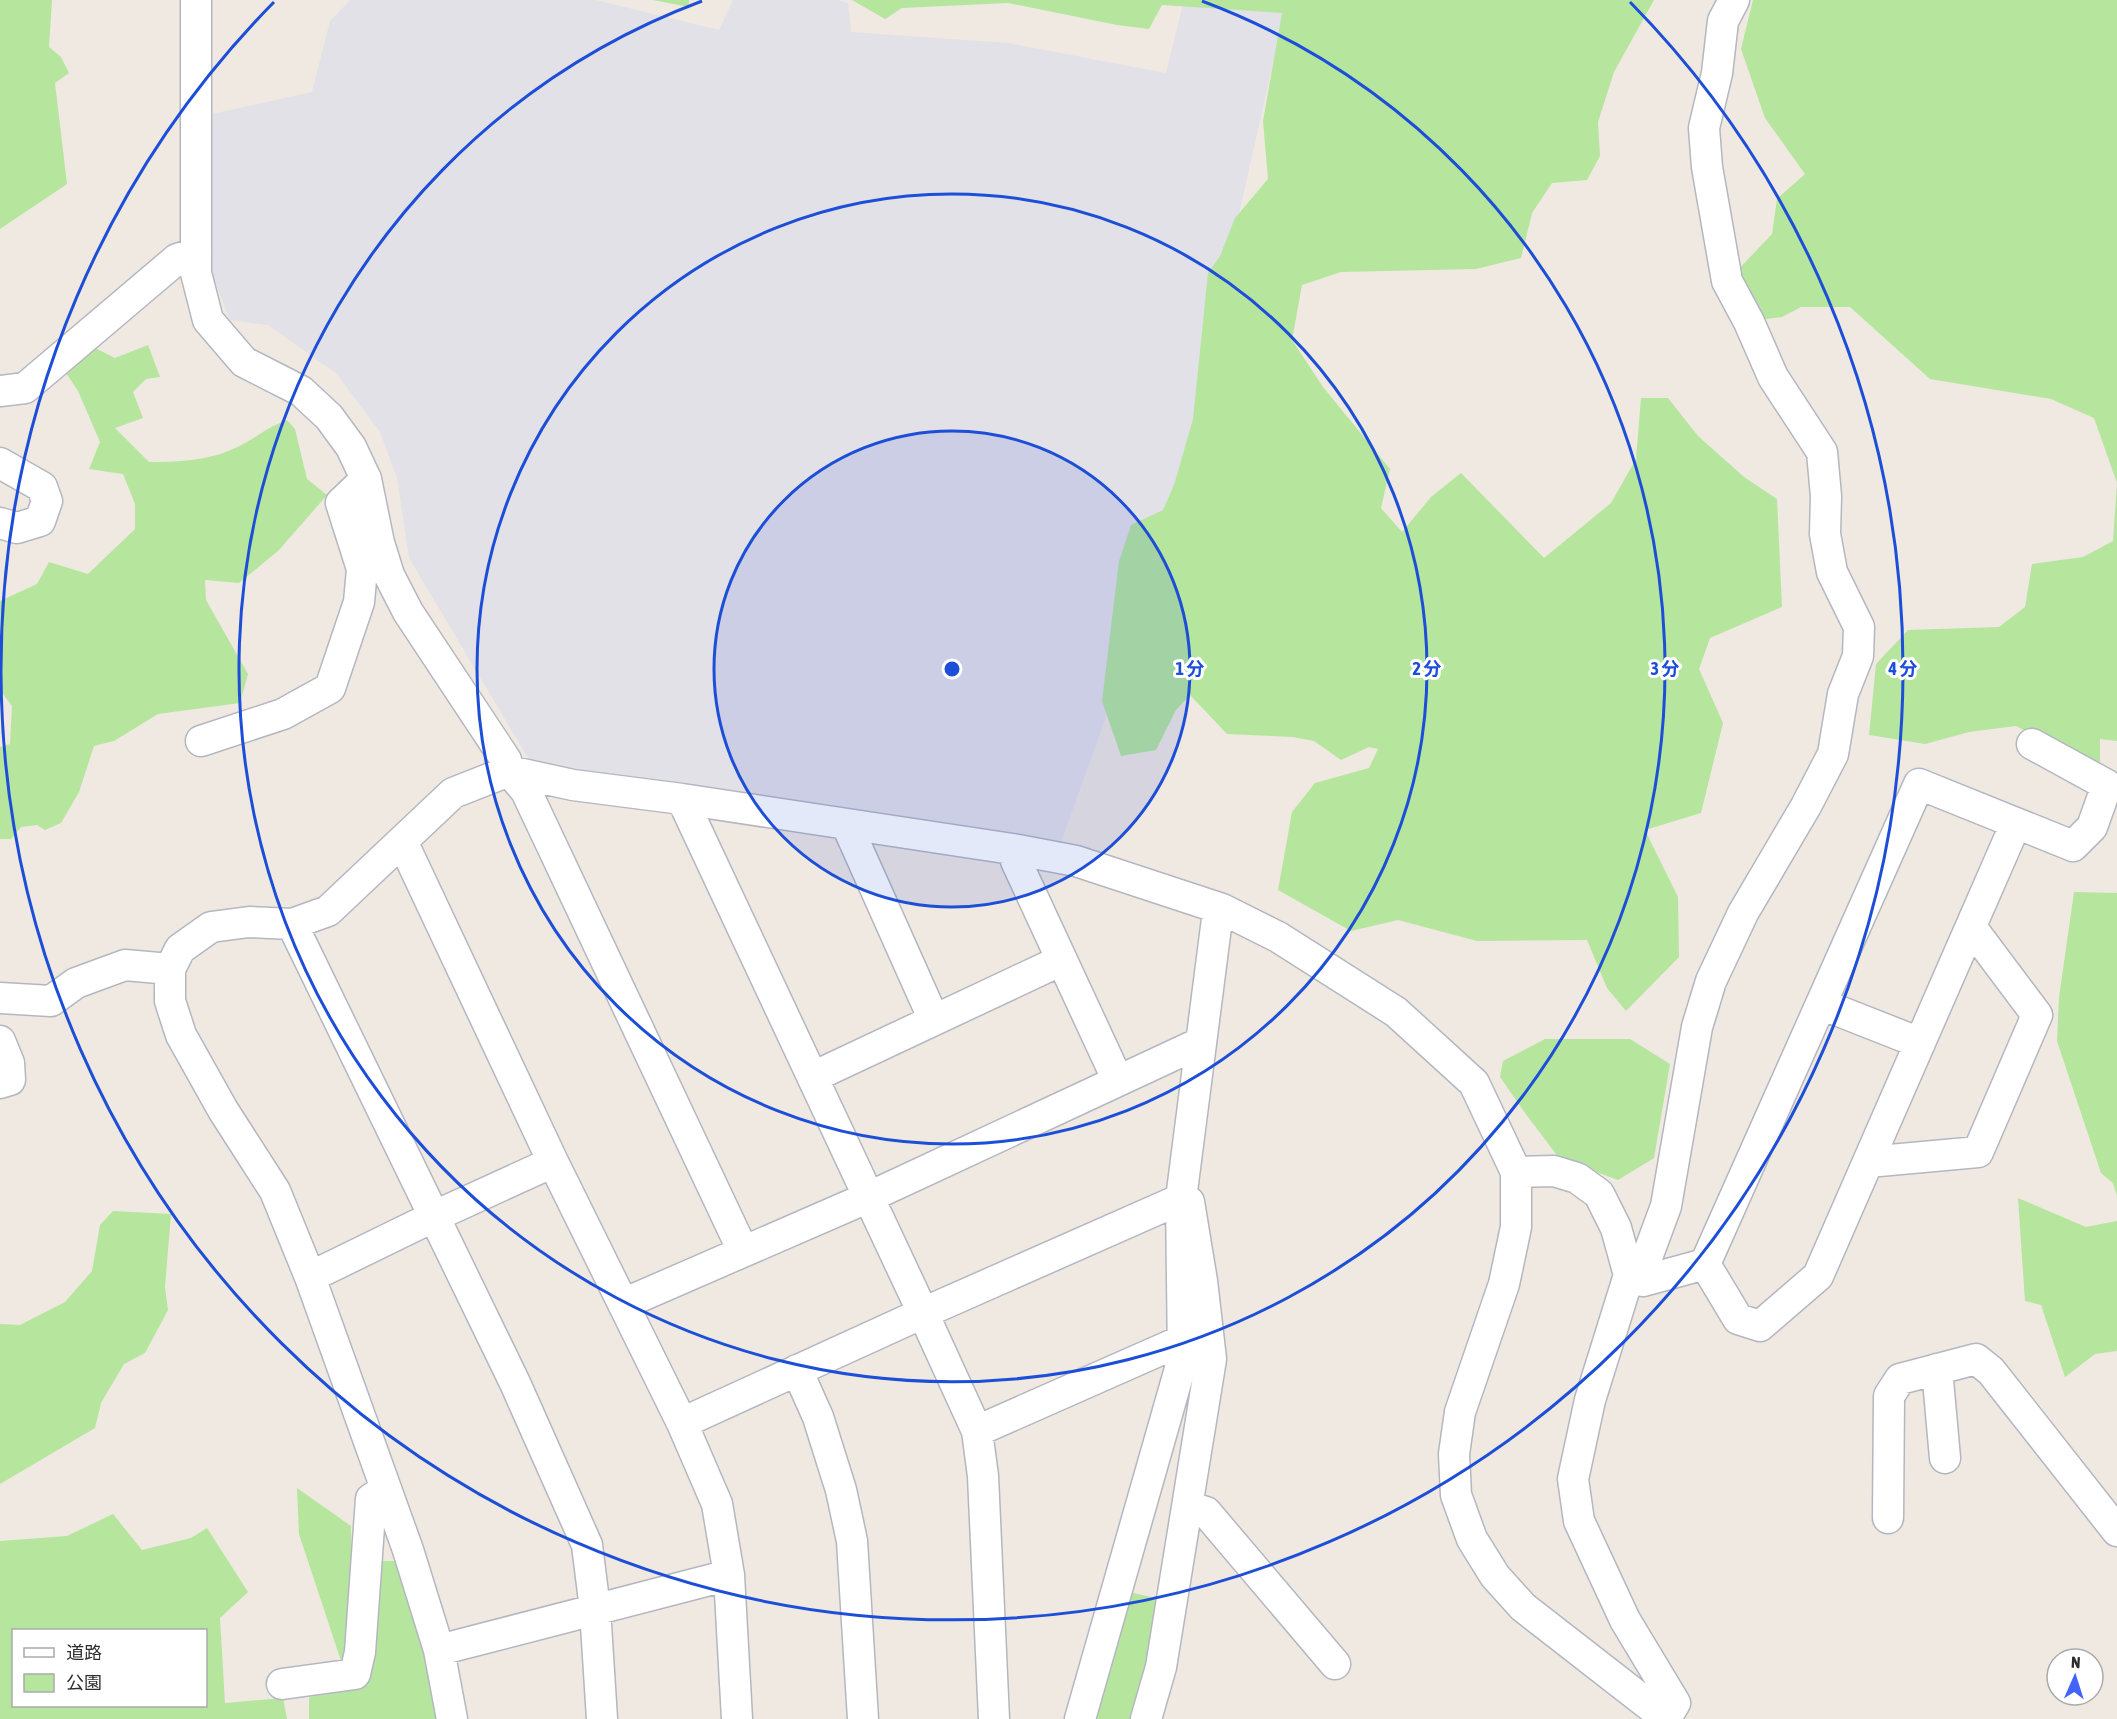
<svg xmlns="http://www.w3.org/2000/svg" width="2117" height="1719" viewBox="0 0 2117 1719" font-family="'Asap Condensed','Noto Sans JP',sans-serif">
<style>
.industrial{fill:#e3e1e8}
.green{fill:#b6e59e;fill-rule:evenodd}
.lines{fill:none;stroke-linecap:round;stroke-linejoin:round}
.minor-casing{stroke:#b4b7c1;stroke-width:33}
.minor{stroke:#fff;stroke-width:30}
.ring{fill:none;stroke:#1d4ed8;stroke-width:3}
.centre{fill:#1d4ed8;stroke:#fff;stroke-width:3}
.ring-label{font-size:18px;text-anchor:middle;font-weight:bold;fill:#1d4ed8;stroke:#fff;stroke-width:6;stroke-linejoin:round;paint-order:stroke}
</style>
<rect width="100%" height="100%" fill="#efe9e1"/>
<path class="industrial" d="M350,0H596L719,30L733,0H839L848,3L851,32L1008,43L1166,73L1183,4L1284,13L1184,461L1115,692L1060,845L531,763L409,558L397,478L380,432L336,373L268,325L230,320L208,264L212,114L312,92L330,21Z"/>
<path class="green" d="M0,0H52L49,47L61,57L69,73L55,83L67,184L0,229Z
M651,0H689V7L653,0Z
M852,0H1654L1614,72L1598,122L1600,156L1587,180L1552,183L1532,213L1521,258L1476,269L1341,272L1302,285L1292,340L1323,387L1390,469L1381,508L1402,532L1431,497L1461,473L1544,558L1611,503L1636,459L1641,398H1668L1698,436L1744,477L1777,499L1782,607L1710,638L1699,669L1723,723L1701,813L1645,830L1678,897L1679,957L1626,1011L1607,988L1587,940L1477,941L1398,920L1351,931L1278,890L1292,812L1315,783L1369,768L1378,749L1369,747L1341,760L1314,741L1293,737L1227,734L1190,695L1176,710L1156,750L1121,756L1102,701L1119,561L1131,525L1163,510L1174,485L1193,419L1208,273L1220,256L1235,218L1268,179L1263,121L1282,13L1162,5L1149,29L1117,25L1008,3L902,8L885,19Z
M1753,0H2117V741L2100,739V770L2016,726L1969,732L1925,744L1869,735L1876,664L1908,630L1999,627L2025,607L2032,564L2083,557L2113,541L2117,483L2094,418L2051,399L1930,379L1850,307H1801L1782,317L1759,320L1735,273L1772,234L1777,199L1805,174L1765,118L1741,49Z
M148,345L160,377L146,379L133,392L143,418L115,428L149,462C176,462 207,461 233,449C252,441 267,427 287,420L295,429L307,479L327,495L279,550L239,583L205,580L206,600L248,674L240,703L158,714L114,741L94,746L79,792L61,823L45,830L37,825L21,827L11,839H0V747L10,744L12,706L0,690V601L37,584L49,562L88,574L135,529V504L123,474L89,469L100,442L78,391L64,370L93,347L115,358Z
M2074,892L2117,893V1196L2113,1183L2101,1173L2057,1041L2059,997Z
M1545,1039H1630L1670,1064L1654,1158L1618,1180L1559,1158L1525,1113L1500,1077L1503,1061Z
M2018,1198L2086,1227L2117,1221V1351L2095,1354L2065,1377L2041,1305L2025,1301Z
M113,1211L171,1214L165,1287L168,1310L145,1353L124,1364L101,1403L95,1428L0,1484V1324L20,1325L65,1302L92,1271L100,1225Z
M297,1488L351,1526L352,1663L341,1661L299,1534Z
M113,1514L142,1550L191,1538L207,1528L248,1592L220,1618L225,1703L283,1698L287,1719H0V1541L67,1536ZM14,1630H206V1706H14Z
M371,1561H396L421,1609L442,1719H309V1697L361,1689Z
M1129,1592L1151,1597L1161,1607L1136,1719H1087Z"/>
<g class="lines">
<defs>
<path id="minor" d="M196,0V273L208,320L244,362L301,391L329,417L351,447L366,479L379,543L389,575L408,612L506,760L509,771L526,791L743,1251
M0,391L25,388L177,259L196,253
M0,463L42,487L47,501L40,521L17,528L0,523
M201,741L283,714L330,688L359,602L362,569L341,503L366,479
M682,799L923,1313L977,1431L983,1476L994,1719
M850,825V832L934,1020
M402,841L553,1162L682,1423L717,1504L729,1575L737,1719
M1018,850L1016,861L1118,1081
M292,924L515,1383L587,1545L595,1609L602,1719
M0,998L51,1001L76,983L125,965L170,969
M1821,1004L1920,1043
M0,1041L9,1063L10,1080L0,1083
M813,1077L1062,960
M1868,1162L1978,1152L2037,1015L1971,927
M1516,1172L1554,1171L1577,1178L1599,1194L1616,1228L1629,1275L1590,1400L1573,1479L1579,1521L1625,1620L1675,1703L1666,1718
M1705,1264L1738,1319L1760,1326L1818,1276L2016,823
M1629,1275L1642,1271L1666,1206L1697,1027L1711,981L1743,913L1806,806L1833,754L1843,694L1858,656L1859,627L1832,572L1825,534L1826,496L1822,452L1773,377L1749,322L1727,281L1707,167L1704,128L1717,73L1723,21L1734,0
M1629,1275L1643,1281L1705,1264L1919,784L2073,846L2092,827L2107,785L2032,744
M310,1277L435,1216L553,1162
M623,1304L869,1197L1191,1047H1200
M1937,1369L1945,1458
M797,1370L818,1417L841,1490L852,1541L863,1719
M682,1423L923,1313L1181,1199L1189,1202L1202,1281L1211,1359L1161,1667L1146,1719
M977,1431L1183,1340
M1188,1507L1206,1512L1335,1664
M1888,1518L1889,1396L1900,1379L1976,1359L1991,1371L2117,1531
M439,1650L729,1575
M282,1684L355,1674L360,1652L371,1499L386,1489
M452,1719L439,1650L408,1550L310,1277L275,1191L223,1110L181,1035L170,1001V969L180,949L211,927L249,922L292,924L328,911L453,793L509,771L573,785L682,799L1018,850L1076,861L1222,909L1278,937L1396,1012L1474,1083L1516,1172V1227L1504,1284L1460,1412L1454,1454L1456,1495L1472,1539L1495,1576L1523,1607L1667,1719
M1080,1719L1183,1358L1181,1199L1217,919L1222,909"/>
</defs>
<use href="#minor" class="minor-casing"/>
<use href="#minor" class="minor"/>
</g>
<circle cx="952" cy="669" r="238" fill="#1d4ed8" fill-opacity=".12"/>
<g class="ring">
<circle cx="952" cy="669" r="238"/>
<circle cx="952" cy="669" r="475"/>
<path d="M1202 1A713 713 0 1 1 702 1"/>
<path d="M1630 2A951 951 0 1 1 274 2"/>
</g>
<circle cx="952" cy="669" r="9" class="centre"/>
<g class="ring-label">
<text x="1190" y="675">1 分</text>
<text x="1427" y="675">2 分</text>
<text x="1665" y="675">3 分</text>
<text x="1903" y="675">4 分</text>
</g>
<rect x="12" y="1629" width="195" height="78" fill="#ffffff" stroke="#ababab" stroke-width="1.5"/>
<rect x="24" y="1648" width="30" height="9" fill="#ffffff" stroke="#ababab" stroke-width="1.5"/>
<text x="66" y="1659" font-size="18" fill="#2e2e2e">道路</text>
<rect x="24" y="1674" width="30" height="18" fill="#b6e59e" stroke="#ababab" stroke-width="1.5"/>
<text x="66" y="1689" font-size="18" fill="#2e2e2e">公園</text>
<g transform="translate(2075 1677) rotate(3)"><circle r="28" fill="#ffffff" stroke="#ababab" stroke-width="1.5"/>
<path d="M0-4.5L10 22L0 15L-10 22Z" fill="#4264fb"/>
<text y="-9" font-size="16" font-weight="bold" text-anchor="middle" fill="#2e2e2e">N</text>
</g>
</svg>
